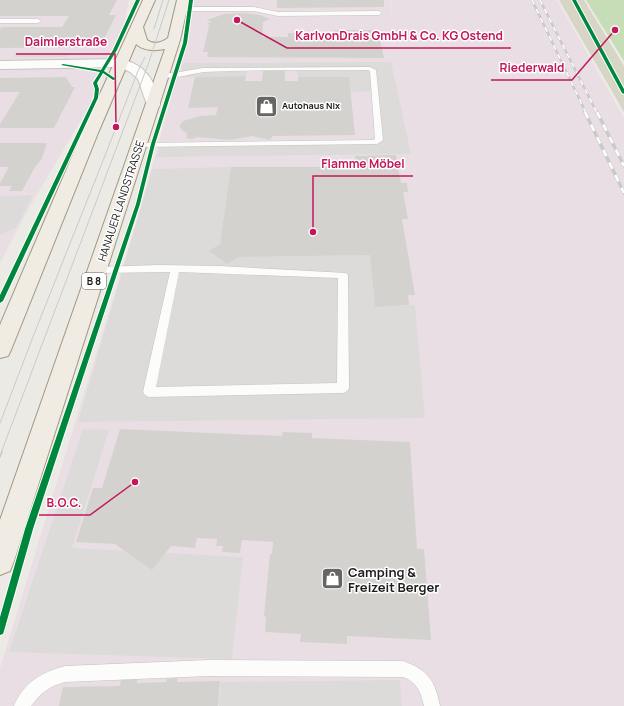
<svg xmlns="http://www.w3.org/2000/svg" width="624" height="706" viewBox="0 0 624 706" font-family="Manrope,sans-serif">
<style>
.industrial{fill:#eadee5}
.construction{fill:#d6d5c6}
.forest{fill:#c6ddb8}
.parking{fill:#dcdbd9}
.building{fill:#d4d2ce}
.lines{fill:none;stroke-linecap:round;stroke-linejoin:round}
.lane-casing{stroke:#c4c4c1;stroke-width:1}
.street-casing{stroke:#c4c4c1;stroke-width:2}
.primary-casing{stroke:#a29882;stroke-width:2}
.lane{fill:#fcfcfb;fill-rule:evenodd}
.street{fill:#fcfcfb;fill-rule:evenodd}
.primary{fill:#f0ebe3;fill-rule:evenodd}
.tram-far1{stroke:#cacac9;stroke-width:1}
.tram{stroke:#cacac9;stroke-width:1.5}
.rail-far1-casing{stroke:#cacac9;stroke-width:2.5}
.rail-casing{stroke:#cacac9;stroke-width:3.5}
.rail-far1{stroke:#fff;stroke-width:1.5;stroke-dasharray:5;stroke-linecap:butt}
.rail{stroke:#fff;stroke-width:2.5;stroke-dasharray:7;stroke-linecap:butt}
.cycleway-casing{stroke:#fff;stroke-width:2}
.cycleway{fill:#00873e;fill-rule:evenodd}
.labels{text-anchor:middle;stroke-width:3;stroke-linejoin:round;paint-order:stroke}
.far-poi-label{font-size:9px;font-weight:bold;fill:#1d1d1d;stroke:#fff;text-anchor:start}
.shield{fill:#fff;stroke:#616161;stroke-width:1}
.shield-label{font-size:10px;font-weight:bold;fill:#1d1d1d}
.street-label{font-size:11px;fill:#1d1d1d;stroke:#fff}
.near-poi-label{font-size:13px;font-weight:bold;fill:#1d1d1d;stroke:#fff;text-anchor:start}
.leader{fill:none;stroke:#c2185b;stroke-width:1.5}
.callout-dot{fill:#c2185b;stroke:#fff;stroke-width:1.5}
.callout-label{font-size:12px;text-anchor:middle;font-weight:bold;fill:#c2185b;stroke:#fff;stroke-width:3;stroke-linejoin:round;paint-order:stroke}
</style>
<rect width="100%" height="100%" fill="#eceae5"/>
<path class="industrial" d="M0,0H129L123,28L93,83L94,98L26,213L0,263Z
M194,0H390L393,22L391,0H557L624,118V706H0V668L139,214L181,62Z"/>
<path class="construction" d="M559,0H584L624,66V112Z"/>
<path class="forest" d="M586,0H624V61Z"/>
<path class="parking" d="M16,53H70L67,57H13Z
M391,62L411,154L157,157L160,144L382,142L374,91L350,92L349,77H298L297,71H247L246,76L180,77L183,63Z
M231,167L220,244L238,257L370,255L375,307L415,305L425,418L78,422L152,169Z
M33,195L16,228L0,235V196Z
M83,429L109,430L72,548L243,557L232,659L9,652Z
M400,680L402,706H219L221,682Z"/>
<path class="building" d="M0,0H117L109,15H116L100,47L0,48V28L3,27H62L69,16H0Z
M277,0H384V7L277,8Z
M243,13L260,15L270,19L263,22L262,37H288V33H302V37H334L333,30H378L384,58L207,57L208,52H203L209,26H211L206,24L211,22L207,20L224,14Z
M263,71H285V81H298V77H349L355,135L273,136L270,140L252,136L230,140L197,137L192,139L186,138L187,134L180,128V125L183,121L200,116L216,115L218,107L188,108L195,77L246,76L245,81H262Z
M66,77L72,87H75L54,128H0V124L20,92H0V78Z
M0,143H47L45,150L41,160L35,167L22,191H9L12,186H0V183L9,167H0Z
M396,155L401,183H407L408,192H403L408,219H402L415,295H408L409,305L375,307L370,255L238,257L227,264L209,251L220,244L231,167H356L355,156Z
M120,429L282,436L283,432L312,433V438L410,442L417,549H424L431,640L347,636V644L300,642L301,634L265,632L266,617L264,616L270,554H272L273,542L242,540L240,553L222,552L223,546H216L217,539L197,538L195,548L171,546L152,570L115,544L76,542L93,488H102Z
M137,678V683L166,682L167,679L177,678V682L220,681L218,706H59L63,687L120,686L121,679Z"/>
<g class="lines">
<defs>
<path id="lane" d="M254,7L278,12L379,11L382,13L379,15L278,16L254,11H181L178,9L181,7Z
M0,19H38L41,21L38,23H0Z
M370,67L376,70L383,140L377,144L139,147L135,145L139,143L373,140L375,139L370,71L367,70C313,71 258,69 204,72C193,73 168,82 160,75L163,73H174L203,68Z
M159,265L220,266L346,273L348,275L349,388L347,391L343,393L149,397L145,395L143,392L170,272L98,273L93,270L98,267ZM179,272L338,278L337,383L156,387Z
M209,660L403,661C428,670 435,680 440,706H424C421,692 417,682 403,677L209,676L65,682C50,686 40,693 31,706H14C23,683 42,672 65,666Z"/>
<path id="street" d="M121,59C146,65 155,80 160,105L158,108L153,109L148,108L138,79L130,72L120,67L0,69V61Z"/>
<path id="primary" d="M143,0H155L143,27L147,40C154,45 161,43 168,38L177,0H189L180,40L14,561L10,571L0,575V520L165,49C155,51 144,51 136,44L98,133L11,350L8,356L0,358V325L82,133Z"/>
</defs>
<use href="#lane" class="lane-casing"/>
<use href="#street" class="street-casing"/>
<use href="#primary" class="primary-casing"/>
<use href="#lane" class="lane"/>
<use href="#street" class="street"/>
<use href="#primary" class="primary"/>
<path class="tram-far1" d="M154,29L163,0
M0,423C44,305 93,189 138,71L145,57
M1,453L149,62L169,0"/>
<path class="tram" d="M0,457L2,452"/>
<defs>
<path id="rail-far1" d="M532,0L586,113
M540,0L597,113"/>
<path id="rail" d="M585,112L624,193
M597,112L624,166"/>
</defs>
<use href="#rail-far1" class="rail-far1-casing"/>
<use href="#rail" class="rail-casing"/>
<use href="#rail-far1" class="rail-far1"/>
<use href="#rail" class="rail"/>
<defs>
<path id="cycleway" d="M136,0H140L117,50L104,71L116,79L113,80L103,73L97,83L99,89L98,98L3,301L0,303V295L94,98L95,89L93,83L100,72L61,65L63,64L101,70L113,50Z
M189,0H193L187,43L155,144L140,204L33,529L4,631L3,634L0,635V617L25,529L136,204L151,144L183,43Z
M572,0H576L624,89V94L622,93Z"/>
</defs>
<use href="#cycleway" class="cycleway-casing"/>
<use href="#cycleway" class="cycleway"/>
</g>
<defs>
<symbol id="shop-square" viewBox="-11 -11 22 22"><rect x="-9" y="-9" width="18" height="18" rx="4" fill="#656563" stroke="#fff"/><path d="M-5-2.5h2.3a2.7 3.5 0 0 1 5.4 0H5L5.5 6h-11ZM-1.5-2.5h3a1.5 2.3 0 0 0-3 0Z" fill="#fff"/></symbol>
</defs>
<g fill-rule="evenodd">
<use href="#shop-square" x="254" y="94" width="25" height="25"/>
<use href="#shop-square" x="320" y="566" width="25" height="25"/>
</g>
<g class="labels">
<g class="far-poi-label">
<text x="282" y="109">Autohaus Nix</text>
</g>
<rect class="shield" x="82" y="273" width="24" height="16" rx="3"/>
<g class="shield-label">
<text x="94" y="285">B 8</text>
</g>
<g class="street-label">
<text transform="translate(121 201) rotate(-72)" y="4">HANAUER LANDSTRASSE</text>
</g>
<g class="near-poi-label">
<text x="348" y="577">Camping &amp;<tspan x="348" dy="15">Freizeit Berger</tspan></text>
</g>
</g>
<path class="leader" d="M237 20L287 48H511M116 127L115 54H16M615 30L572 80H491M313 232L313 176H413M135 482L90 515H39"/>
<g class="callout-dot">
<circle cx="237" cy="20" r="4"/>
<circle cx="116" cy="127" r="4"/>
<circle cx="615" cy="30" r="4"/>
<circle cx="313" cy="232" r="4"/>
<circle cx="135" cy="482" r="4"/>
</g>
<g class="callout-label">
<text x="399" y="40">KarlvonDrais GmbH &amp; Co. KG Ostend</text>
<text x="66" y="46">Daimlerstraße</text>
<text x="532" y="72">Riederwald</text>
<text x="363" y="168">Flamme Möbel</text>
<text x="64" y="507">B.O.C.</text>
</g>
</svg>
